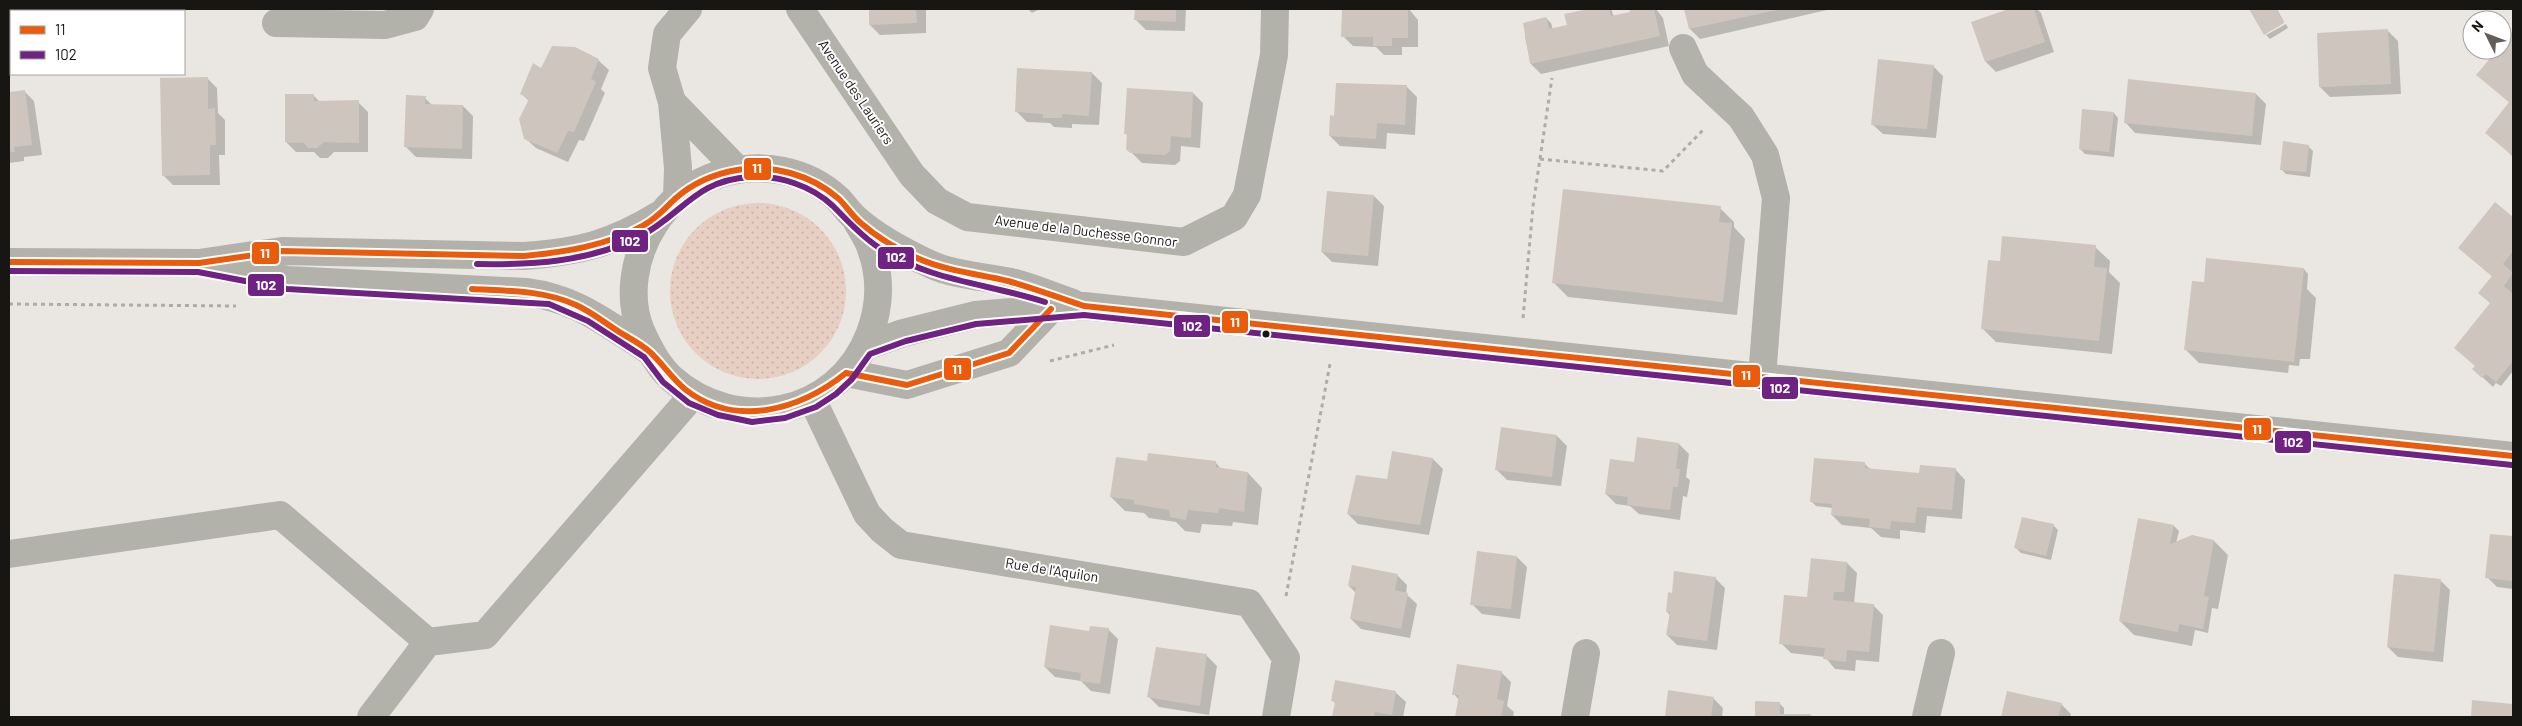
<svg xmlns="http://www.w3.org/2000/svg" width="2522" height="726" viewBox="0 0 2522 726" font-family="Barlow,sans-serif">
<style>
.grass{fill:url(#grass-dots)}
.shadow{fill:#0003}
.building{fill:#cec6be}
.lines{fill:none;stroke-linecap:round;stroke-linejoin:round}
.path{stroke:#aeaca7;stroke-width:3;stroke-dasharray:4 4;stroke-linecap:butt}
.minor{stroke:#b2b1aa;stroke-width:28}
.bus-1-casing{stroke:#fff;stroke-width:10}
.bus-2-casing{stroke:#fff;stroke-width:10}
.bus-1{stroke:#ea5b0c;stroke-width:6}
.bus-2{stroke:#702283;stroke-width:6}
.bus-dot{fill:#181613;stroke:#fff;stroke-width:2}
.labels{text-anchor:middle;stroke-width:4;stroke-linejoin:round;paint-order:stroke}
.street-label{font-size:14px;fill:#181613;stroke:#fff}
.line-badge{stroke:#fff;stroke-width:2}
.badge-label{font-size:14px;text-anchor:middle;font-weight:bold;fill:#fff}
</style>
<defs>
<pattern id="grass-dots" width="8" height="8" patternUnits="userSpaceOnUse" patternTransform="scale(1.25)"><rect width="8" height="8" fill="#e8cfc4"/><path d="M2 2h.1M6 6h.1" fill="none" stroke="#c6b1a8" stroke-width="1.8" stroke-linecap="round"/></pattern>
</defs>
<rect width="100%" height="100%" fill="#eae7e2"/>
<path class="grass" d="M670 291a88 88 0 1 1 176 0a88 88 0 1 1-176 0Z"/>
<path class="shadow" d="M870,9H926V33L880,35L870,25Z
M1028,9H1040L1032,13Z
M1136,9H1186L1185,31L1146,30L1136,20Z
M1343,9H1409L1418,20V47H1402V55H1384L1376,47L1353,46L1343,36Z
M1594,9H1611L1614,17L1631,13V9H1656L1663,18L1669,46L1541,74L1531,64L1525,37L1546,18L1551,23L1553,30L1570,27L1565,15Z
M1685,9H1827V10L1700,39L1690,29Z
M2013,9H2037L2041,13L2054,52L1996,72L1986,62L1973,23Z
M2250,9H2277L2284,22L2265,33Z
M2286,24L2288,28L2270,39L2266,35Z
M2388,31L2398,41L2401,94L2330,97L2320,87Z
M2513,33V157L2505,149L2510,103L2478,75L2499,50H2502V46Z
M598,60L609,70L601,89L605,93L584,141L579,140L568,162L536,148L525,138L529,101L522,94L542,70Z
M1933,66L1943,76L1936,138L1883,134L1872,124Z
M1092,73L1102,83L1099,125L1072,124V128L1054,127L1050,123L1027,122L1017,112Z
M207,78L217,88L218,113L225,120V155H219L220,185H173L163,175Z
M1407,87L1417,97L1415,135L1387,133L1386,149L1340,146L1330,136L1335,117Z
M24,91L34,101L42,155L24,157V161L9,163V93Z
M1193,93L1203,103L1200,148L1181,146L1180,161L1175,165L1142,163L1127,148L1128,136L1125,133Z
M2256,94L2266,104L2261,145L2135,133L2125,122Z
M313,95L320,102H358L368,112V152H334L328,158H320L314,152H296L286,142Z
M425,98L433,106H463L473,116L472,159L416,157L406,147Z
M2114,113L2118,118L2114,157L2085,154L2080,149Z
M2308,146L2313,151L2310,177L2286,174L2281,169Z
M1374,196L1384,206L1378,266L1332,262L1322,252Z
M2495,204L2513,219V371L2501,386L2496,383L2493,387L2474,369L2491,304L2493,277L2459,248Z
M1720,208L1734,222V227L1745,239L1737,315L1568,297L1554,283Z
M2095,247L2110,261L2109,272L2120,283L2112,354L1996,342L1982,328L2001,262Z
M2304,269L2308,274L2307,289L2316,298L2310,359H2300L2299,366L2289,365L2288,373L2199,363L2185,349L2205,283Z
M1557,436L1567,446L1561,486L1507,480L1497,470Z
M1679,444L1689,454L1686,477L1690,480L1687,497L1683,496L1680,520L1639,514L1630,506L1616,504L1606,494L1635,464Z
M1433,459L1443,469L1429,535L1358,524L1348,514L1388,480Z
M1216,463L1222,470L1248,473L1262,488L1258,525L1233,522L1232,526L1202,524L1200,533L1185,531L1176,522L1149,518L1144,513L1125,511L1111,497Z
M1865,464L1871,470L1920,475L1955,469L1965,480L1962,519L1927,516L1925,533L1900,530V539L1881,537L1871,528L1842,525L1832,515L1833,508L1816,506L1811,501Z
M2139,520L2174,526L2179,531L2176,543L2214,541L2228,555L2218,609L2212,608L2208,633L2195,630L2192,646L2134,635L2120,621Z
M2053,525L2058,530L2051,560L2021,553L2016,548Z
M2491,535L2513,537V589L2497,587L2487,577Z
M1517,557L1527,567L1520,619L1482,614L1472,604Z
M1847,563L1857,573L1854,604L1873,605L1883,615L1879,662L1856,660L1855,671L1835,669L1825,657L1791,653L1781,643L1808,598Z
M1397,575L1407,585L1406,594L1417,604L1410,638L1361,629L1351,619L1356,593L1349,586Z
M1715,578L1725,588L1717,650L1677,645L1667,635L1670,615L1667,612L1673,594Z
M2440,580L2450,590L2443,662L2398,657L2388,647Z
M1108,629L1118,639L1110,694L1091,691L1081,681L1055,677L1045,667L1090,633Z
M1207,656L1217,666L1209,715L1159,707L1148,696Z
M1501,672L1511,682L1507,706L1514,712L1513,717H1457L1459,700L1454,694Z
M1395,692L1406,702L1403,717H1334L1336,704L1332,700Z
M1669,692L1713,698L1723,708L1722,717H1666Z
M2008,692L2061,704L2071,714L2070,717H2002Z
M2474,701L2513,705V717H2472Z
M1757,703H1779L1784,708V715L1812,717H1756Z"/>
<path class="building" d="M869,9H916L917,23L869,25Z
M1135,9H1176V22L1134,20Z
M1342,9H1408V38H1392V46H1373V37H1341Z
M1589,9H1609L1611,16L1630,12L1629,9H1654L1660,36L1530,64L1523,23L1546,17L1549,29L1567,25L1564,14Z
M1684,9H1777V10L1689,29Z
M2009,9H2034L2045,42L1985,62L1971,22Z
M2249,9H2276L2284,23L2264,35Z
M2388,29L2391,84L2319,87L2317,33Z
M2513,31V156L2485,133L2509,102L2476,75L2497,50H2502V44Z
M552,46L575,47L599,59L591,79L596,82L574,132L568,131L557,153L524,139L519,119L529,99L520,94L533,63L541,68Z
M1878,59L1934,65L1927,129L1871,125Z
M1017,68L1092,72L1089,116L1062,114V118H1043V114L1015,112Z
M208,77V109L215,108L216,145H210V175L162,176L160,78Z
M2128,79L2256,93L2252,136L2124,123Z
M1336,83L1407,85L1405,125L1377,123L1376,139L1329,136L1330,115L1334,116Z
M1127,88L1193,92L1191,138L1171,136L1170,151L1165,155L1130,153L1126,149L1127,134H1124Z
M25,90L32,145L14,147L15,152H9V92Z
M285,94H314V101L359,100V143L324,142L317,148H308L304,143L285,142Z
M406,95L426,96L425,104L463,105L462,149L404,147Z
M2082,109L2114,112L2109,152L2079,149Z
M2283,141L2309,145L2306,172L2280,170Z
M1563,189L1721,206L1719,222L1732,223L1723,302L1552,283Z
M1327,191L1374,195L1368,256L1321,252Z
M2495,202L2513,217V251L2503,264L2513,273L2504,286L2513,294V361L2496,382L2486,374L2482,378L2472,369L2475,366L2454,348L2490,303L2478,293L2492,276L2458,248Z
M2002,236L2096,245L2094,267L2107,268L2099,341L1981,329L1988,260L2000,261Z
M2206,258L2304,268L2294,362L2184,350L2192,281L2204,282Z
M1501,427L1557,435L1552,477L1495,470Z
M1637,437L1679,443L1676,469H1680L1678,487H1673L1670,510L1627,505L1628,497L1605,494L1610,459L1634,462Z
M1392,451L1433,458L1420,525L1347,514L1356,475L1387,479Z
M1148,453L1216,461V467L1248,472L1244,512L1219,508L1218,513L1188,510L1186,520L1170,517L1169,510L1134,504V500L1110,497L1116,457L1147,461Z
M1814,458L1865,462V468L1919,473L1920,465L1956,468L1952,510L1917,507L1915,523L1891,521L1890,529L1869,527L1870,519L1831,515L1832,504L1810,502Z
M2022,517L2054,524L2046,556L2014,548Z
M2138,518L2174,525L2170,544L2192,535L2214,540L2204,596L2209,597L2203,629L2179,624L2178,632L2119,621Z
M2490,534L2513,536V581L2485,578Z
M1477,551L1517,556L1511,609L1470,605Z
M1811,558L1847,562L1844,592H1834L1833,600L1874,604L1869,652L1847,650L1846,662L1823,659L1825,648L1779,644L1784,595L1807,597Z
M1352,565L1398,574L1395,590L1408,593L1401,629L1350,619L1356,587L1348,586Z
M1674,571L1716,577L1707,641L1666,635L1670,612H1666L1668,592L1672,593Z
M2394,574L2441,579L2434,652L2387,647Z
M1050,625L1089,631L1090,626L1109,628L1100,684L1080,681L1081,673L1044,667Z
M1156,647L1207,654L1200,706L1147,697Z
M1457,664L1502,671L1497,699L1504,701L1501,717H1455L1459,695H1452Z
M1335,680L1396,691L1392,715L1375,712L1374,717H1332L1335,702L1331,701Z
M1668,690L1714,697L1711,717H1665Z
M2007,691L2062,703L2058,717H2001Z
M2472,700L2513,704V717H2471Z
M1755,701L1780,702V714H1809L1815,717H1755Z"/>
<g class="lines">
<path class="path" d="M1540,159L1663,171L1704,129
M9,304L236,306
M1523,318L1533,206L1552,78
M1050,361L1114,345
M1286,596L1330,364"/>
<path class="minor" d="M800,9L912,175L937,201L967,217L1184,242L1234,217L1247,195L1274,55L1275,9
M276,23L385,25L415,17L420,9
M1683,48L1695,74L1741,117L1765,155L1776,198L1762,377
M672,102L737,169
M677,197L678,168L672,102L662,68L667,34L688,9
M855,218C860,228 868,238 871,249C881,276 880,306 870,333C838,417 736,436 671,378C657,365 649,348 641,331C627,297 634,256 654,225C669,201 692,183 720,174C760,162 806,169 838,199C844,205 848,212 855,218C877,238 904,252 932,265C953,275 987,277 1011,282C1032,287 1052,296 1073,303
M9,262L199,263L282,251L524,256C579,252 612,244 659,215
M220,267L287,280L526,292C579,299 606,324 650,351
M864,347L903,333L975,315L1084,306L2513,456
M846,373L907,385L1009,353L1051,309
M812,399L867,514L882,530L901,545L1249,603L1286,658L1276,717
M9,554L280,515L428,642
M371,717L428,642L485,635L693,395
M1575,717L1586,653
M1926,717L1941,653"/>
<defs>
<path id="bus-1" d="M9,262L199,263L282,251L524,256C565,252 607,246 644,225C657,218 665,208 676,198C693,183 714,174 737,170C772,164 812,175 839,199C847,207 853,217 862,224C878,238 897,249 917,258C946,271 978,274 1008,281C1034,288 1059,298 1084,306L2513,456
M472,289C507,291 543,290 576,305C592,312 606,324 621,333C631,339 641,344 650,352C663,364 672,379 686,390C737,429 801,409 846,373
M846,373L907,385L1009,353L1051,309"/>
<path id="bus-2" d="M477,264C533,265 588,262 639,237C682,215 695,180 750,177C779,175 812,186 833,206C848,221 860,235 878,247C931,282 987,283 1045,302
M9,271L198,272L287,289L549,304L588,321L644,357L663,382L689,403L718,415L752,422L785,418L816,407L836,394L852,379L870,354L906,341L976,324L1084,315L2512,465"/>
</defs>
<use href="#bus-1" class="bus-1-casing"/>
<use href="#bus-2" class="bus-2-casing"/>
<use href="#bus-1" class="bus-1"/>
<use href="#bus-2" class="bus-2"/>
</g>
<circle class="bus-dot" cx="1266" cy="334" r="4.5"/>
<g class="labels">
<g class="street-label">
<text transform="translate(856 92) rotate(56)" y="5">Avenue des Lauriers</text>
<text transform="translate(1086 231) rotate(7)" y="5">Avenue de la Duchesse Gonnor</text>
<text transform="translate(1052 570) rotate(9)" y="5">Rue de l'Aquilon</text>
</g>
</g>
<g class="line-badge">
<rect x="743" y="157" width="29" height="24" rx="5" fill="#ea5b0c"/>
<rect x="611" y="229" width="38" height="24" rx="5" fill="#702283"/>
<rect x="251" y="241" width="29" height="24" rx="5" fill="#ea5b0c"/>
<rect x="877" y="246" width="38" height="24" rx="5" fill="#702283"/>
<rect x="247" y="273" width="38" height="24" rx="5" fill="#702283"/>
<rect x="1221" y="310" width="28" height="24" rx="5" fill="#ea5b0c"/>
<rect x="1173" y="314" width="38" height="24" rx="5" fill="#702283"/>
<rect x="943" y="357" width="29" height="24" rx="5" fill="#ea5b0c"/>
<rect x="1732" y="364" width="29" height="24" rx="5" fill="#ea5b0c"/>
<rect x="1761" y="376" width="38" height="24" rx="5" fill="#702283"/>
<rect x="2243" y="417" width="29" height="24" rx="5" fill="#ea5b0c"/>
<rect x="2274" y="430" width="38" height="24" rx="5" fill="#702283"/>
</g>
<g class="badge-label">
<text x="757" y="173">11</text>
<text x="630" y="246">102</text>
<text x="265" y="258">11</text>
<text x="896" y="262">102</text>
<text x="266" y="290">102</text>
<text x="1235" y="327">11</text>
<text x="1192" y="331">102</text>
<text x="957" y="374">11</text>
<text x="1746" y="380">11</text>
<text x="1780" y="393">102</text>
<text x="2257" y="434">11</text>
<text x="2293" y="447">102</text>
</g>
<rect width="2522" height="726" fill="none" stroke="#181613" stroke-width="20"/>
<rect x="10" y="10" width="175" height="65" fill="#ffffff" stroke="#a3a2a1"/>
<rect x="20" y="26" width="25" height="8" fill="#ea5b0c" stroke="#a3a2a1"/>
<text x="55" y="35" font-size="15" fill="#181613">11</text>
<rect x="20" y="51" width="25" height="8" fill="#702283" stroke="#a3a2a1"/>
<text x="55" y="60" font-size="15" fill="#181613">102</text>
<g transform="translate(2487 35) rotate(312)"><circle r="24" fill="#ffffff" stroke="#a3a2a1"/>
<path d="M0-4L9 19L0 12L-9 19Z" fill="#625f5b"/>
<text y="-8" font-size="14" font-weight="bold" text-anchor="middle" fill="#181613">N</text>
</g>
</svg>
